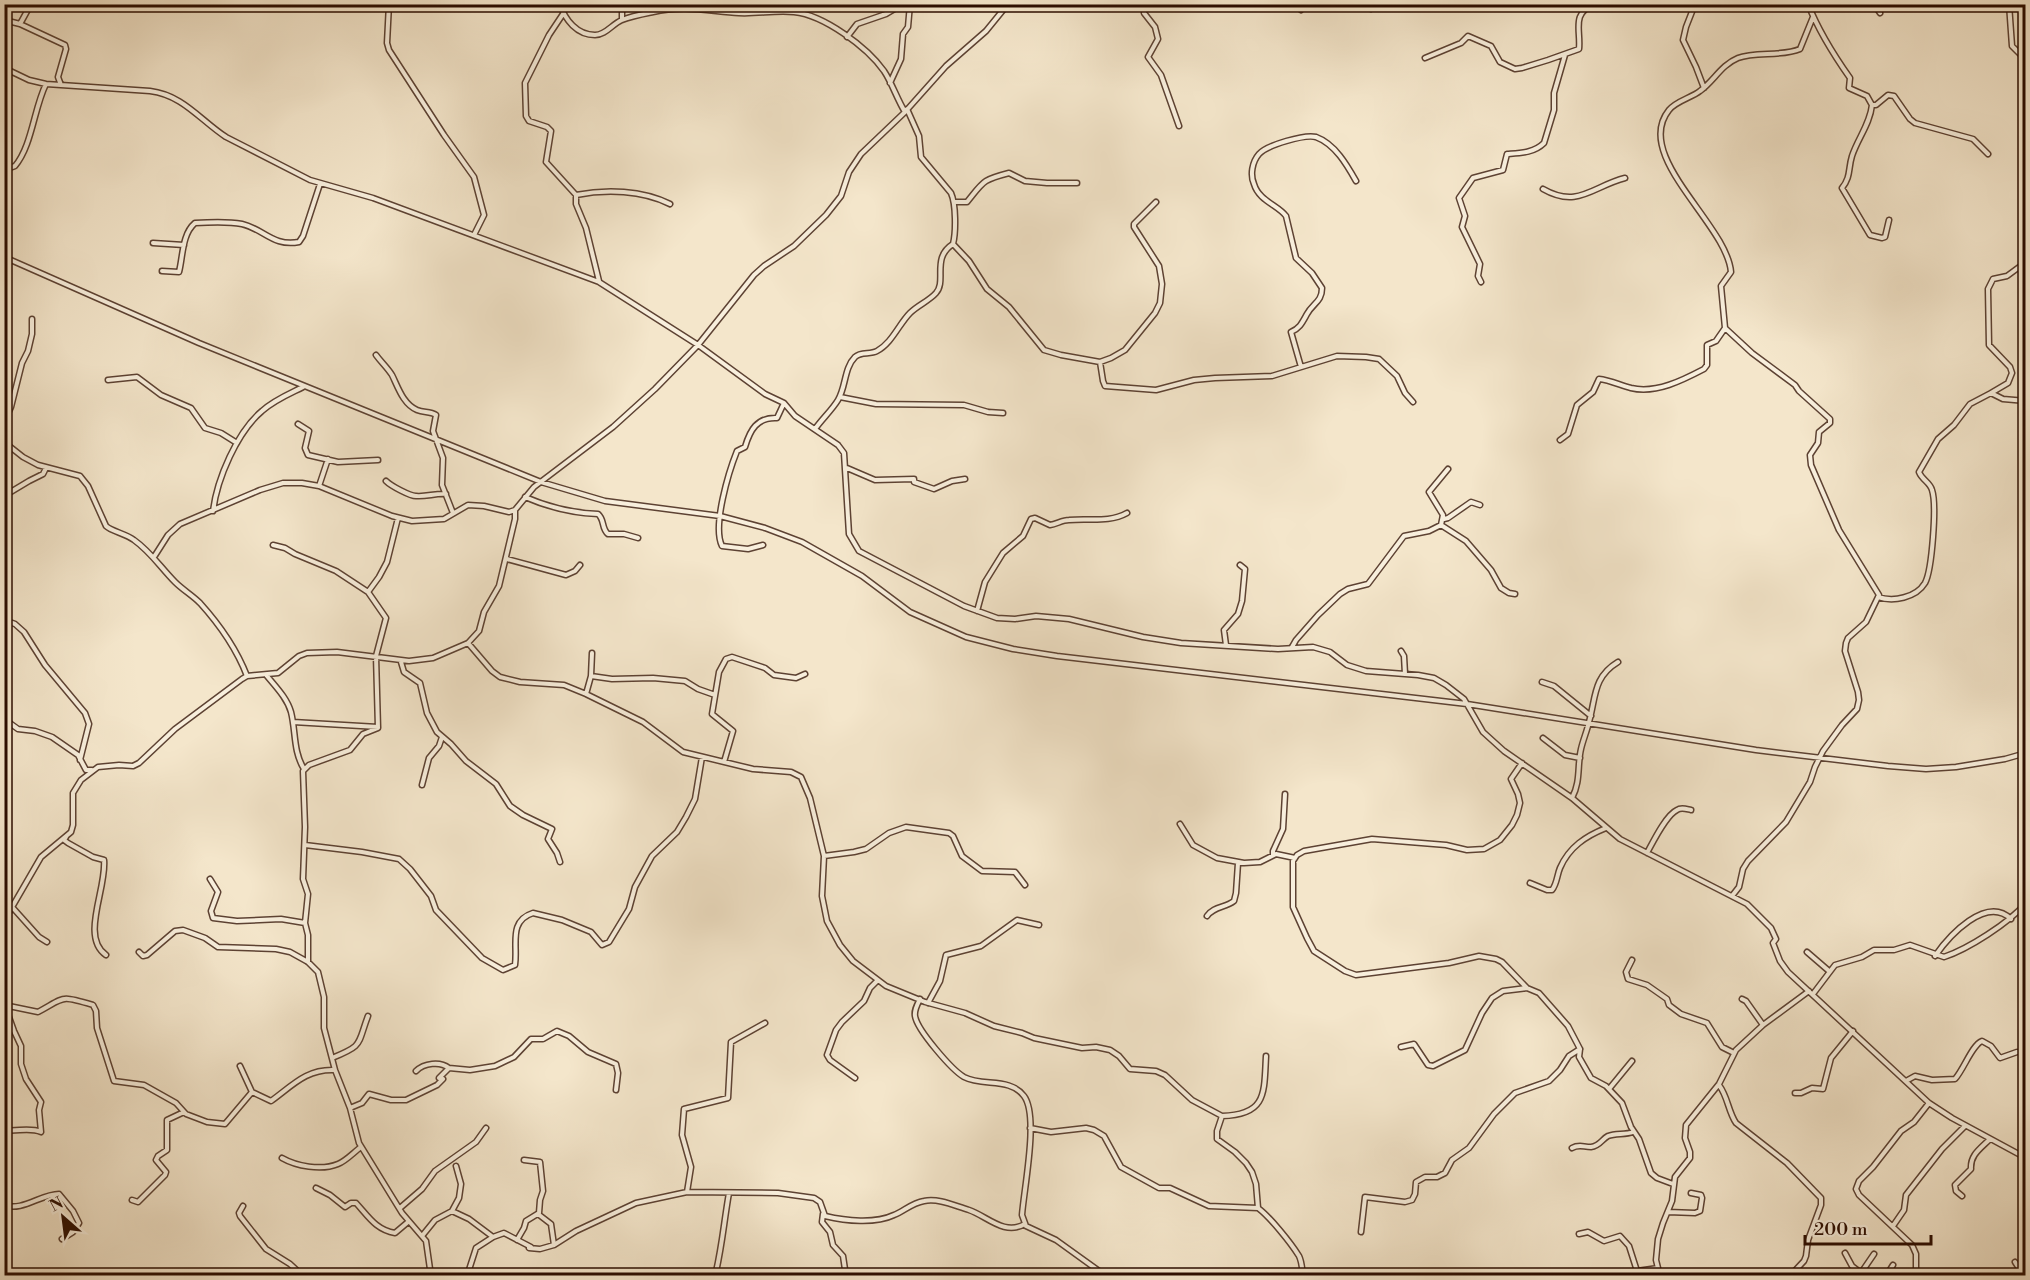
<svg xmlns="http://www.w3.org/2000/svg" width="2030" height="1280" viewBox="0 0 2030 1280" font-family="'Libre Bodoni',serif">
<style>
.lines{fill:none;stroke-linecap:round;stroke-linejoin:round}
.minor-casing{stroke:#5d4233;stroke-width:7}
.minor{stroke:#f8efdd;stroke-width:4}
</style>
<rect width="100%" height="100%" fill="#f4e6cb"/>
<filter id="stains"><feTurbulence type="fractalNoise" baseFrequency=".00333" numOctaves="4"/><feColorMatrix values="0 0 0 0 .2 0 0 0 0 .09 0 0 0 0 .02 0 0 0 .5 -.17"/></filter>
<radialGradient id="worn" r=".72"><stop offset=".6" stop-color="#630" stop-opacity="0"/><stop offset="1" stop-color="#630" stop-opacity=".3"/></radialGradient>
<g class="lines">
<defs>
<path id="minor" d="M389,4L387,43L389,50L444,135L474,177L484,215L474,235
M560,4C565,20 577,35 595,35C606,35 612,24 622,20C632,16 643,14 653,12C684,5 708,11 739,13C758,14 775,10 794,12C824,15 867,47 884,71C892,83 897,99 905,112
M1145,4L1144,13L1155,27L1158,39L1148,57L1161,75L1179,126
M1293,4L1301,10
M1340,4H1349
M1356,4L1371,9
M1695,4L1686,27L1683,40L1696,67L1704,88
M1808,4C1819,32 1833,54 1850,78L1849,88L1867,96L1872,105H1876L1888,95L1894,96L1910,119L1915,123L1973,139L1988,154
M1874,4L1880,13
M2009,4L2012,46L2026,60
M563,14L549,35L525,83L526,116L529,121L547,127L551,131L546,162L576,195V204L586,228L599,281
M4,20L20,24L65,45L66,49L58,77L61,85
M622,20V4
M20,24L31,4
M847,37L857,24L886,14L903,4
M1425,58L1461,43L1468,36L1491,46L1500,62L1515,69L1522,68L1548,60L1579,49C1581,30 1571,14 1594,4
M4,68L29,80L46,84L150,91C183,95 200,120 226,137L310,180L373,198L599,282L698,345L765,394L784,403L795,416L838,445L844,453L849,534L859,551L964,606L997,618L1015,619L1036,616L1069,619L1143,637L1181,643L1278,649L1313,647L1330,652L1347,665L1366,671L1418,675L1434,678L1446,685L1464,699L1483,732L1504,751L1572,798L1620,839L1747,904L1771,928L1776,939L1773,943L1780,961L1788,972L1929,1103L1952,1118L2026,1158
M890,83L901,59L903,34L908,27L910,4
M1872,105C1870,124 1858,138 1852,156C1848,169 1851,177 1842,188L1870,235L1882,238L1885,237L1889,220
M907,109L919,136L921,157L951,193C956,204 956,232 953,244L969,261L987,289L1009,307L1044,350L1061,355L1100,362L1103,381L1105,386L1156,390L1194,380L1215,378L1272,376L1337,356L1366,357L1379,359L1397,376L1405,393L1413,402
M4,170L15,166C32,146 34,108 46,84
M1543,189C1578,209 1593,186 1625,178
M576,195C606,189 642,190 670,204
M954,202H967C984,181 982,180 1009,173L1025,181L1047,183H1077
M153,243L184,245
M4,257L199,343L541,482L605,501L720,516L765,528L802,542L862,576L910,612L966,637L1013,649L1057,656L1467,704L1756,750L1888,766L1926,769L1956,767L2005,759L2026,753
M2026,262L2007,276L1993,279L1988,289L1989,345L2010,367L2012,373L2008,383L1991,393L2003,399L2026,401
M162,271L179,272C183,256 182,234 195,223C210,222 227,221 242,224C264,229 273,247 299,242L303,236L320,184
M1481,282L1478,276L1480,264L1462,227L1465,216L1459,198L1473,178L1503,170L1507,154C1520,153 1534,153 1544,143L1554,110V93L1565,55
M376,355C381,362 387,367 392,375C398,387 403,404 417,410C424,413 430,411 436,415L433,431L443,458L442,485L453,513
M1100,362L1111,358L1125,350L1155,313L1160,303L1162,284L1159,266L1134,227V224L1156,202
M1301,367L1291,332C1300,328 1302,323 1307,314C1313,303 1322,302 1322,288L1312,273L1296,258L1286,216C1278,205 1259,201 1254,184C1250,175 1252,162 1259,154C1267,145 1305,134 1316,137C1335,144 1347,165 1356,181
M108,380L137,377L161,395L191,408L205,428L221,433L237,443
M840,397L876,404L964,405L988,412L1003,413
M4,422L11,407L22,363L28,351L32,334V319
M298,424L309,431L305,448L308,455L338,462L378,460
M815,429C822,419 832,410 838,400C846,387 844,368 855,357C861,351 870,355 877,351C892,343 899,324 910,313C918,305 929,301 936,293C947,281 931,258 953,244
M1560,440L1568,434L1577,405L1593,392L1599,379C1609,380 1620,385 1631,388C1656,394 1683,380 1704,369L1707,365V345L1716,341L1725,328
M4,442L23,457L38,465L80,476L88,486L106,526C111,531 126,534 134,540C151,552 161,568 175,582C183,590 192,595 200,603C219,624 237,650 247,676
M847,468L875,480L914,479V482L934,489L952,481L965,479
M386,481C391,486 410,496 416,496C426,497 436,493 446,494
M319,486L328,459
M4,496L29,481L43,474L46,468
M525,497C548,507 573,513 598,514C605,520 601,528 608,534H624L638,538
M213,511C217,479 237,432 262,411C274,400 289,394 303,387
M1444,519L1448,518L1471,502L1480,505
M1441,525L1466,541L1491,570L1501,588L1509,593L1515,594
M273,545L285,548L295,554L336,571L368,592
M763,545L748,549L722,546C712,526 729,471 737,451L745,447C750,430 757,417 777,418L784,403
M154,557L168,535L180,524L260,490L283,483H302L319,486L392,516L412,521L444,519L468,505L484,506L509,512L515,510L534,487L613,427L655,389L698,345L754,275L764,266L794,246L826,215L841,196L849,172L861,154L905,112L946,66L986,31L1008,4
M507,559L566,575L575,571L580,565
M1878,597C1893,602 1916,598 1925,583C1932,570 1937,505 1932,490C1930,482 1922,480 1919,472L1938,439L1954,425L1970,404L1991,393
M977,611L985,582L1003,553L1023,536L1031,519L1035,518L1050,525C1057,524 1062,520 1069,520C1089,518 1109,523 1127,513
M4,620L15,624L24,632L45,665L85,713L89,724L80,760
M468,643L492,671L500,677L520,682L564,685L586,694L643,722L683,752L753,769L791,772L801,777L810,798L824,856L822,896L827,921L840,945L853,961L886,986L925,1002L965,1013L994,1026L1022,1033L1034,1038L1082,1048L1096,1047L1110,1050L1119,1056L1130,1069L1156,1071L1165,1075L1192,1100L1222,1116L1217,1131V1139L1235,1152L1246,1163L1252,1172L1256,1184L1258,1208C1270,1217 1291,1243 1299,1256C1302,1262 1302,1269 1303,1276
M1226,645L1224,630L1238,614L1242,601L1245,569L1240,565
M1292,647L1296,640L1318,615L1340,594L1348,589L1368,584L1404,536L1429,531L1441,525L1443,515L1429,492L1448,469
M1401,651L1404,656L1405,674
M401,662L404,672L420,683L427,713L437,732L451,744L466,761L496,784L510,806L523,815L552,829L548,839L557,853L560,862
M267,676C276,687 287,698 291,712C296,732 293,751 304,769
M591,676L612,679L653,678L685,681L698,689L715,695
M1542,682L1554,686L1591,716
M586,694L591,676L592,653
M4,719L18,729L35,731L52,737L78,755L86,770H92
M293,722L378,727
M1543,738L1565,755L1580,758
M724,762L733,731L712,714L719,672L726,659L732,657L765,668L774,675L796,678L805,674
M1522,763L1511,779L1518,794L1520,803L1517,815L1512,825L1500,840L1484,849L1467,850L1446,845L1372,839L1304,851L1297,855L1293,861V907L1307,938L1314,951L1345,971L1356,975L1449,963L1479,956L1496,959L1502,962L1527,988L1539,993L1568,1026L1580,1049L1579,1057L1591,1078L1606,1086L1622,1103L1631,1127L1639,1139L1651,1173L1657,1178L1673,1184
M422,785L429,758L439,746L442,737
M1572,798C1581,781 1577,766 1581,749C1583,740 1587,731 1589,722C1596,697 1593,677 1618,662
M1180,824L1193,845L1217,858L1244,863L1260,862L1276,854L1295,858
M66,837L64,840L68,843L93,857L104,860C107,888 80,937 106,955
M305,845L362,852L399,859L410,869L431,896L436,910L482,958L503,970L515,965C518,945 508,921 533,913L562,920L591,932L602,945L609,942L629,909L635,887L652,856L677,832L686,817L695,799L702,757
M1647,853C1653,842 1666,815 1677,810C1681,807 1686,809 1691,810
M1273,855V851L1283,829L1285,794
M824,856L854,852L866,849L889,833L906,827L949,833L953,836L962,856L982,871L1015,872L1025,885
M210,879L218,892L211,911L213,918L237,921L281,919L305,923
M1530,883L1547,890H1552C1557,884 1557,875 1560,868C1569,847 1586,836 1606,828
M1732,896L1739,887L1743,869L1748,861L1786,822L1810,782L1815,767L1823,751L1842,725L1857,709L1859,700L1858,692L1845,651L1846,643L1848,638L1866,622L1879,595L1839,530L1811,465L1810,455L1818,443L1819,432L1830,423V419L1799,391L1795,385L1752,353L1725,328L1721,286L1731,272C1727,224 1632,156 1669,110C1676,101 1691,98 1700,91C1714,81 1721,65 1738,58C1755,51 1782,57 1800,49L1813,17
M13,908L39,937L47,942
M1207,916C1214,906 1225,908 1234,901L1236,893L1238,863
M4,921L41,857L71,832L73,825V793L81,780L98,767L119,765L133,766L139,763L175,729L242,679L247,676L278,673L299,656L307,653L337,652L409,661L433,658L468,643L479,631L484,612L499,586L515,519V510
M139,952L143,956L147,955L175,931L183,930L205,938L218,947L276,949L290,952L308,962L318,972L324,997V1028L335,1070L350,1108L359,1143L402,1213L426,1241L431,1276
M1807,952L1829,971
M1935,956C1949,936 1986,895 2011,919
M1632,960L1626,972L1628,979L1647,985L1667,999L1669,1005L1681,1014L1707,1023L1722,1047L1734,1053
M308,962V935L305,923L308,894L303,879L305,827L303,771L309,765L350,750L363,734L378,728L376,656L386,618L368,592L379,577L387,562L398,518
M1813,994L1835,965L1862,957L1874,950H1894L1910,945L1944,957C1968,949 2009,923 2026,903
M920,999C917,1005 914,1010 915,1016C917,1030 952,1070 964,1077C983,1087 1010,1077 1024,1096C1039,1116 1024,1188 1022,1215L1026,1226L1056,1240L1106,1276
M1742,999L1746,1001L1763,1025
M928,1003L940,981L946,955L981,946L1017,920L1039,925
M4,1005L38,1012C66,997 59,995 93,1005L96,1011L97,1028L114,1081L144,1085L176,1103L186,1114L207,1122L225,1124L252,1092L271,1101C292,1086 306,1069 334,1070
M1401,1047L1414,1044L1428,1065L1433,1066L1465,1050L1482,1013L1492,998L1503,991L1527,988
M332,1058C364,1045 357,1045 368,1016
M240,1066L252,1092
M416,1071C424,1063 440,1061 449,1068
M855,1078L830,1060L827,1055L836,1030L842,1022L864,1001L870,988L878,980
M1906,1081L1915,1076L1932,1080L1955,1079C1964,1069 1972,1045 1982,1041L1991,1046L2000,1058L2017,1052
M1719,1085C1728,1097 1728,1111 1736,1123L1787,1163L1821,1198V1205L1808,1240L1806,1256L1804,1261L1790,1276
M1609,1089L1632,1061
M1795,1093H1801L1812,1088L1823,1089L1831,1058L1853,1031
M350,1108L362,1103L369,1094L391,1100H406L437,1085L443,1079L439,1078L449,1068L470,1070L495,1066L514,1057L531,1039H543L557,1031L569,1036L588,1052L616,1064L618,1073L616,1090
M1222,1116C1267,1115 1264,1093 1266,1056
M1030,1128L1051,1132L1086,1128L1094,1130L1104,1136L1121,1167L1159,1188H1170L1209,1206L1258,1208
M4,1130C17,1132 29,1127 41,1132L39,1110L41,1102L26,1079L21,1064V1046L14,1031L5,1006
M1572,1148C1579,1144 1583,1147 1591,1147C1600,1146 1602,1139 1608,1136C1616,1133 1625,1135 1633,1132
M282,1158C296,1166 321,1171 338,1164C346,1161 354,1152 361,1147
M316,1188L330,1195L345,1207L351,1203H356C368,1216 376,1230 395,1233L408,1222
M687,1192L691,1167L682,1135L684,1109L728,1098L731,1042L765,1023
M1962,1196L1956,1191L1955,1185L1971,1169C1970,1155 1980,1149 1990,1139
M132,1200L138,1202L165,1175L166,1172L156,1160L158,1156L167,1150V1120L184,1112
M4,1205C22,1212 41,1194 59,1194L73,1211L79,1223L73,1232L62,1239
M243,1206L239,1213L240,1216L266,1249L290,1264L303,1276
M400,1208L422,1189L435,1171L476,1142L486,1128
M452,1211L459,1198L461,1184L456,1166
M1668,1212L1695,1213L1700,1211L1702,1198L1701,1195L1691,1193
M538,1214L551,1224L554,1245
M823,1214L822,1222L830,1232L833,1245L843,1256L846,1276
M1893,1226L1904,1210L1906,1195L1942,1149L1965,1126
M1361,1232L1365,1197L1405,1202L1412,1200L1415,1194L1416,1182L1425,1177H1437L1445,1173L1452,1160L1469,1148L1494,1114L1515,1093L1549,1081L1560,1070L1569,1056L1580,1049
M1579,1234L1588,1232L1604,1241L1620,1236L1629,1246L1637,1271L1658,1268
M422,1236L435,1220L452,1211L469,1219L493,1237L504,1233L531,1247L529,1248L540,1249L554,1245L576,1231L636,1203L687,1192L778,1193L814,1198L820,1202L825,1216C846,1221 875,1224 894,1215C904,1211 912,1203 924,1201C939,1198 955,1206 969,1210C987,1216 1004,1236 1025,1224
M517,1240L524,1228L526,1221L539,1213L540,1200L543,1191L540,1162L524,1160
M1845,1253L1852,1266L1865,1276
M2015,1262L2024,1276
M1861,1273L1874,1254
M467,1276L476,1248L493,1237
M715,1276C722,1248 724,1221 729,1193
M1660,1276L1656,1260L1658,1239L1663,1223L1672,1201L1675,1177L1690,1158V1152L1685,1138L1686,1125L1719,1084L1736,1050L1763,1025L1809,991
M1886,1276L1893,1265
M1916,1276V1254L1912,1245L1859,1195L1856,1189L1859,1181L1873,1167L1901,1131L1914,1122L1929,1103"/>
</defs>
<use href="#minor" class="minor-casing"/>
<use href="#minor" class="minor"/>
</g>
<rect width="2030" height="1280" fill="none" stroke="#f4e6cb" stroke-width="24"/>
<rect x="6" y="6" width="2018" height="1268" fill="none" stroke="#2b0c00" stroke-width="3"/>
<rect x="12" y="12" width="2006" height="1256" fill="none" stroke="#2b0c00" stroke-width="1.5"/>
<g transform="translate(63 1217) rotate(332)" stroke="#f8efdd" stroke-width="4.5" paint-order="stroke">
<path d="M0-4.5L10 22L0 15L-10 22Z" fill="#2b0c00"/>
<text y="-9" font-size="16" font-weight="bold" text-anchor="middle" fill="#2b0c00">N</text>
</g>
<path d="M1805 1235v9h126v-9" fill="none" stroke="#2b0c00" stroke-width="3"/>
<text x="1814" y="1235" font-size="18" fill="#2b0c00" stroke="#f8efdd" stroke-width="4.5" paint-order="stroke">200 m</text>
<rect width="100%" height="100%" filter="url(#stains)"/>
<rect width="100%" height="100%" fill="url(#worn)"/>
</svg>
